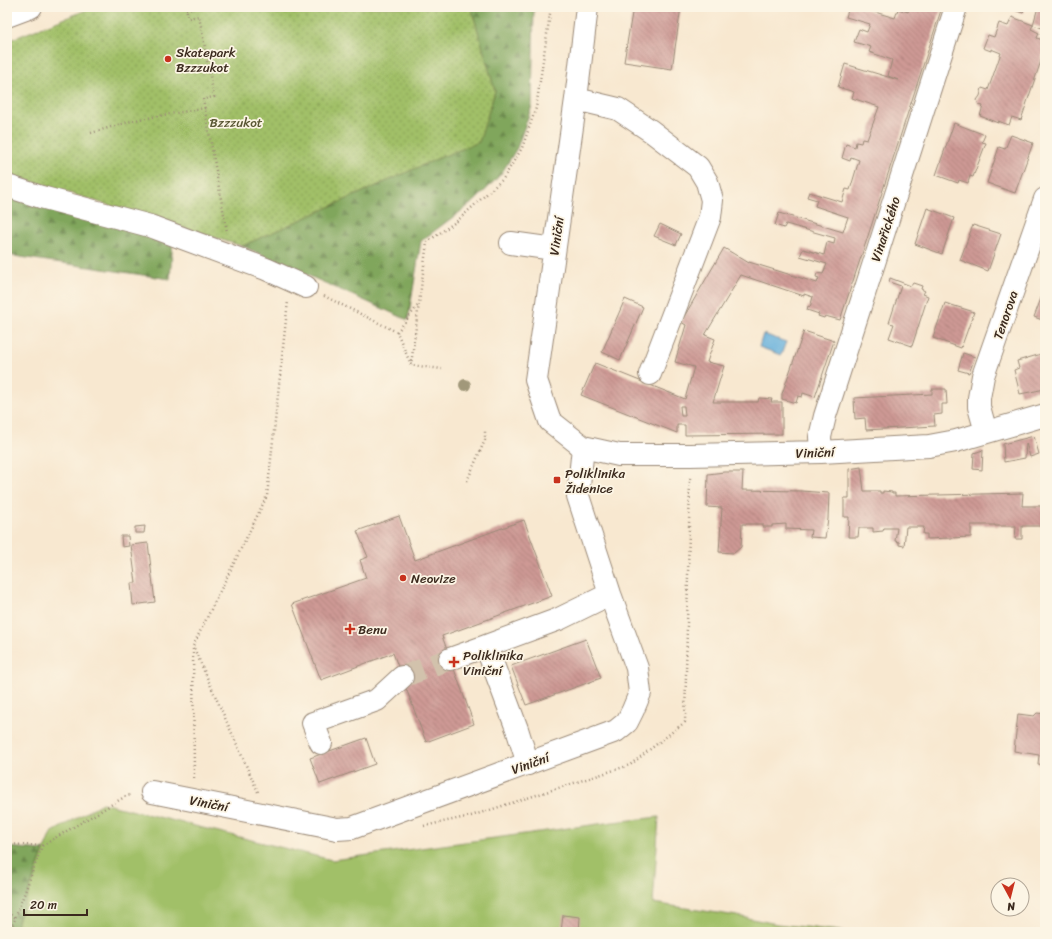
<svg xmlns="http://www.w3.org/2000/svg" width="1052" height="939" viewBox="0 0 1052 939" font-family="Sriracha,sans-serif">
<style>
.green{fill:#a1c068;stroke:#6e7543}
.forest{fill:url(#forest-firs);stroke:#5e683d}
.park{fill:url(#park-dots);stroke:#6e7543}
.water{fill:#63afdc;stroke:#4f6c7d}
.building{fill:url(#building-back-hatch);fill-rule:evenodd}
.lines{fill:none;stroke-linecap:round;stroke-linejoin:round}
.minor-tunnel{stroke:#d2c2ac;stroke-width:22;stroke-dasharray:22 11;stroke-linecap:butt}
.minor-casing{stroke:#9a8977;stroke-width:24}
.path{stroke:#9a8977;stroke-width:2.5;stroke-dasharray:1 3;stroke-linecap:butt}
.minor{stroke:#fff;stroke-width:22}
.tree{fill:#a1987a}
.poi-dot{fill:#c8321e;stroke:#fcf5e5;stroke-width:1.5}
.labels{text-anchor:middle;stroke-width:3.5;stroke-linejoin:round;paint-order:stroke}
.poi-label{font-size:13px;fill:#3b2a1e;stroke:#fcf5e5;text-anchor:start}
.park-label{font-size:13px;fill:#5a5734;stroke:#fcf5e5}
.street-label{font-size:13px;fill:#3b2a1e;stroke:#fcf5e5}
</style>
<defs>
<pattern id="forest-firs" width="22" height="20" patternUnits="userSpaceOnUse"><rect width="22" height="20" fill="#80a65c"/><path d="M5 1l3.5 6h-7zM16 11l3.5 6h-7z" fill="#6a874b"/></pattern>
<pattern id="park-dots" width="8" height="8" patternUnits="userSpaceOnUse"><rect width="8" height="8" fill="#a1c068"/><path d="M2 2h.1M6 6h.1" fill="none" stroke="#849c55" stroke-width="1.8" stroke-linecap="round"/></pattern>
<pattern id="building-back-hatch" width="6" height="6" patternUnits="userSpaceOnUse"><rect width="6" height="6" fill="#ce9994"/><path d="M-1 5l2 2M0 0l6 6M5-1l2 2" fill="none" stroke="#a87d78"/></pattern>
</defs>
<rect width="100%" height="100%" fill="#fcf5e5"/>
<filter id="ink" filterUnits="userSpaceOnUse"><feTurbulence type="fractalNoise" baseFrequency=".025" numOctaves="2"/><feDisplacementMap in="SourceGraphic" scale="8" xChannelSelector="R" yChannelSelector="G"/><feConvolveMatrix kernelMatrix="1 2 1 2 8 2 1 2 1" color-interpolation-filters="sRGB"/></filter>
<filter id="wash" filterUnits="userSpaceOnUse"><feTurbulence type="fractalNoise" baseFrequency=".012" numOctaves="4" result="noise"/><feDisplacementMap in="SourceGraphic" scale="16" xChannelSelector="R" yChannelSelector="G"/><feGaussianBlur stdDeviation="0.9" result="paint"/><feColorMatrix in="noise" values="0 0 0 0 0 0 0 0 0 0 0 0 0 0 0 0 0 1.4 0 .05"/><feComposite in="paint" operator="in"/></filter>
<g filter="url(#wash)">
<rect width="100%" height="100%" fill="#f8e8d0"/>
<path class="green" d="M102,803L332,860L613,822L659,817L653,903L737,916L777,924L851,932H14L44,850L51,833Z"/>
<path class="forest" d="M471,7H534L532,106L517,148L501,174L476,200L421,241L408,320L242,246L434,160L479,142L495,91Z
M7,189L173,240L170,279L7,255Z
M7,847L44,850L14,932H7Z"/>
<path class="park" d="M94,7H471L495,91L479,142L434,160L242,246L7,174V41Z"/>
<path class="water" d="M763,334L786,342L781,355L759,347Z"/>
<g id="blocks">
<path class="building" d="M633,7H681L672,69L624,62Z
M849,7H858L895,18L898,9L908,12L909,7H942L867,239L840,320L825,316L824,318L818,316L819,314L807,310L808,306L810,307L813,297L804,294V296L741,275L705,335L715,339L707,362L724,366L713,402H758L759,398L772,399L771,402H782V434L685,435V425H677V433L581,395L595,363L685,399L694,367L675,362L686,325L681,322L724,248L749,263V262L817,283L819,278L816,277L817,273L823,274L827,264L800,256L803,249L824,255L827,242L834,244L835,238L786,224L784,228L775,225L779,213L843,232L848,217L815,206L817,200L807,197L809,192L842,202L846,189L850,190L859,160L851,157L850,161L842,158L846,144L855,147L856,142L861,143L862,139L867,140L879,107L852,98L854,92L838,87L845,64L898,80L888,76L892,60L869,52L871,47L854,42L859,29L867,32L870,24L846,17ZM680,406H684L685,416H681Z
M1015,7H1025L1023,13L1014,10Z
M1038,7H1045V29L1033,25Z
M1012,17L1033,25L1031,29L1039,33L1037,38L1045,41V49L1021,120L1012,117L1009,125L998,121V123L980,116L983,106L979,105L977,100L980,96L982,88L988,90L1001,53L991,49V51L983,48L988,35L994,37L999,23L1008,26Z
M954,123L985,135L982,142L986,143L973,177L970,176L968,183L959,180L958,183L936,175Z
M1011,135L1033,143L1015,193L987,183L999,147L1005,149Z
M927,208L954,218L942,254L915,244Z
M660,224L681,234L676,245L654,236Z
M973,225L1001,234L988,271L960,260Z
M890,278L911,286L913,283L922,286L921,289L925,291L923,294L928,296L912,346L889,338L894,324L889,323L901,286L889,282Z
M1045,288V321L1034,317Z
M625,299L643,307L620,360L602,352Z
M945,303L974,312L961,348L933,338Z
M804,331L834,341L815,397L803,393L802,397L798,396L796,403L782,399V394Z
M963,353L975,357L969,373L958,370Z
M1045,353V389L1020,394L1014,370L1019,368L1017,361Z
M932,389H946L947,404H942V414L934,415L935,426L866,430L865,418L855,419L854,398L932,394Z
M1034,436L1039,454L1030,457L1026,443L1025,458L1004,462L1003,444Z
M983,450L982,470L973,469L974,453Z
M861,467L864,491H880V493H883V491L892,492V493H895V496L1023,493L1022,506H1043V526H1022V539H1015L1016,526H995V525H971V537L927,539V534H923L924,527H906L904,546L899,545V542L895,541L897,528H884L883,531L873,532V528H859L858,537H848L849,517H844V498H849V469Z
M724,472H743L742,490L801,491L829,493L828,519L825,538L810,537L811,530L786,529V524L772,525V527H763V524H742L741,547L734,553L719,552L722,508L707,507L708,474Z
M399,516L415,560L524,520L552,596L442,636L474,724L426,742L393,653L321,680L292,604L366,578L360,560L368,557L357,531Z
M145,526L144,533H135V527Z
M121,536H128L129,546L122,547Z
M148,543L155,602L133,605L131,583H136L131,545Z
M586,639L601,678L526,705L511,666Z
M1037,713L1045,714V765L1038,764L1039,755L1014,751L1018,714L1034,716Z
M366,738L375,764L320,784L310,758Z
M563,915L580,917L579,932H561Z"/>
</g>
</g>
<g filter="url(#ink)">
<use href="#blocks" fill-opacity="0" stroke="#9a8977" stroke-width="1"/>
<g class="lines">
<path class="minor-tunnel" d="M402,677L450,659"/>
<defs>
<path id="minor" d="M587,7L576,99L536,380L550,421L583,447L619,455H690L821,452L929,446L956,441L1045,415
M7,16L31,7
M576,99L618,109L651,131L698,167L707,182L712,200L710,217L650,374
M7,186L41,197L150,226L266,269L306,287
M511,243L554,249
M986,432L979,407V398L983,376L1045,199
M821,452L820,437L825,416L956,7
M450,659L486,646
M321,743L313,723L377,700L402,677
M528,764L517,729L486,646L559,619L610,594
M152,792L337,829L352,828L616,731L627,722L633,710L640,693L637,668L610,594L578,496L583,447"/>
</defs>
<use href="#minor" class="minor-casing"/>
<path class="path" d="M186,7L188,18L199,16L214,97L203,99L227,232
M186,9L200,7
M91,133L135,120L205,108
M324,296L397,332L411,365L442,369
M397,332L419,304
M411,365L427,242L457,221L503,179L522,148L536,108L551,7
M467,481L485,440V431
M193,649L194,778
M258,792L193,646L267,496L288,301
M424,826L471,816L630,765L685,722L690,476
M7,844L42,846
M7,913L16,918
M10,932L42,846L60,835L126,796L132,795"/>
<use href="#minor" class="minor"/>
</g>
<circle class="tree" cx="465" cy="385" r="6"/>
</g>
<g class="poi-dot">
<circle cx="168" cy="59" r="4"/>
<rect x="553" y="476" width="8" height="8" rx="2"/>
<circle cx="403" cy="578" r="4"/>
<path d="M348 623h4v4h4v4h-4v4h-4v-4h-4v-4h4z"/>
<path d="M452 656h4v4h4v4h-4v4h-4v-4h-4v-4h4z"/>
</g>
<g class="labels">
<g class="poi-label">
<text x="176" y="57">Skatepark<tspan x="176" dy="15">Bzzzukot</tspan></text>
<text x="565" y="478">Poliklinika<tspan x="565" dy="15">Židenice</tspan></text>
<text x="411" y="583">Neovize</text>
<text x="358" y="634">Benu</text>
<text x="463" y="660">Poliklinika<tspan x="463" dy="15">Viniční</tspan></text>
</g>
<g class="park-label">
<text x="236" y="127">Bzzzukot</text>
</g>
<g class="street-label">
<text transform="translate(885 229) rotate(-72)" y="5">Vinařického</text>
<text transform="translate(556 236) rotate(-82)" y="5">Viniční</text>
<text transform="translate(1005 315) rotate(-71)" y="5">Tenorova</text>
<text transform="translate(815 452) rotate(-2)" y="5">Viniční</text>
<text transform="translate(530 763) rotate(-20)" y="5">Viniční</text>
<text transform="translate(209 803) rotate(11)" y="5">Viniční</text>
</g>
</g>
<rect width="1052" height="939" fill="none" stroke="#fcf5e5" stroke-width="24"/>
<g transform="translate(1010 897) rotate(173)"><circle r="19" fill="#fcf5e5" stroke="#afa495"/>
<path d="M0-3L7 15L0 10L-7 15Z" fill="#c8321e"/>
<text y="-6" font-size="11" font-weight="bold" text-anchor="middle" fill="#3b2a1e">N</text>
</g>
<path d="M24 909v6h63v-6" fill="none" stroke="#3b2a1e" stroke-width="2"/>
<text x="30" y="909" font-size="12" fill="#3b2a1e" stroke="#fcf5e5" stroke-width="3" paint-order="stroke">20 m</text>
</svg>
